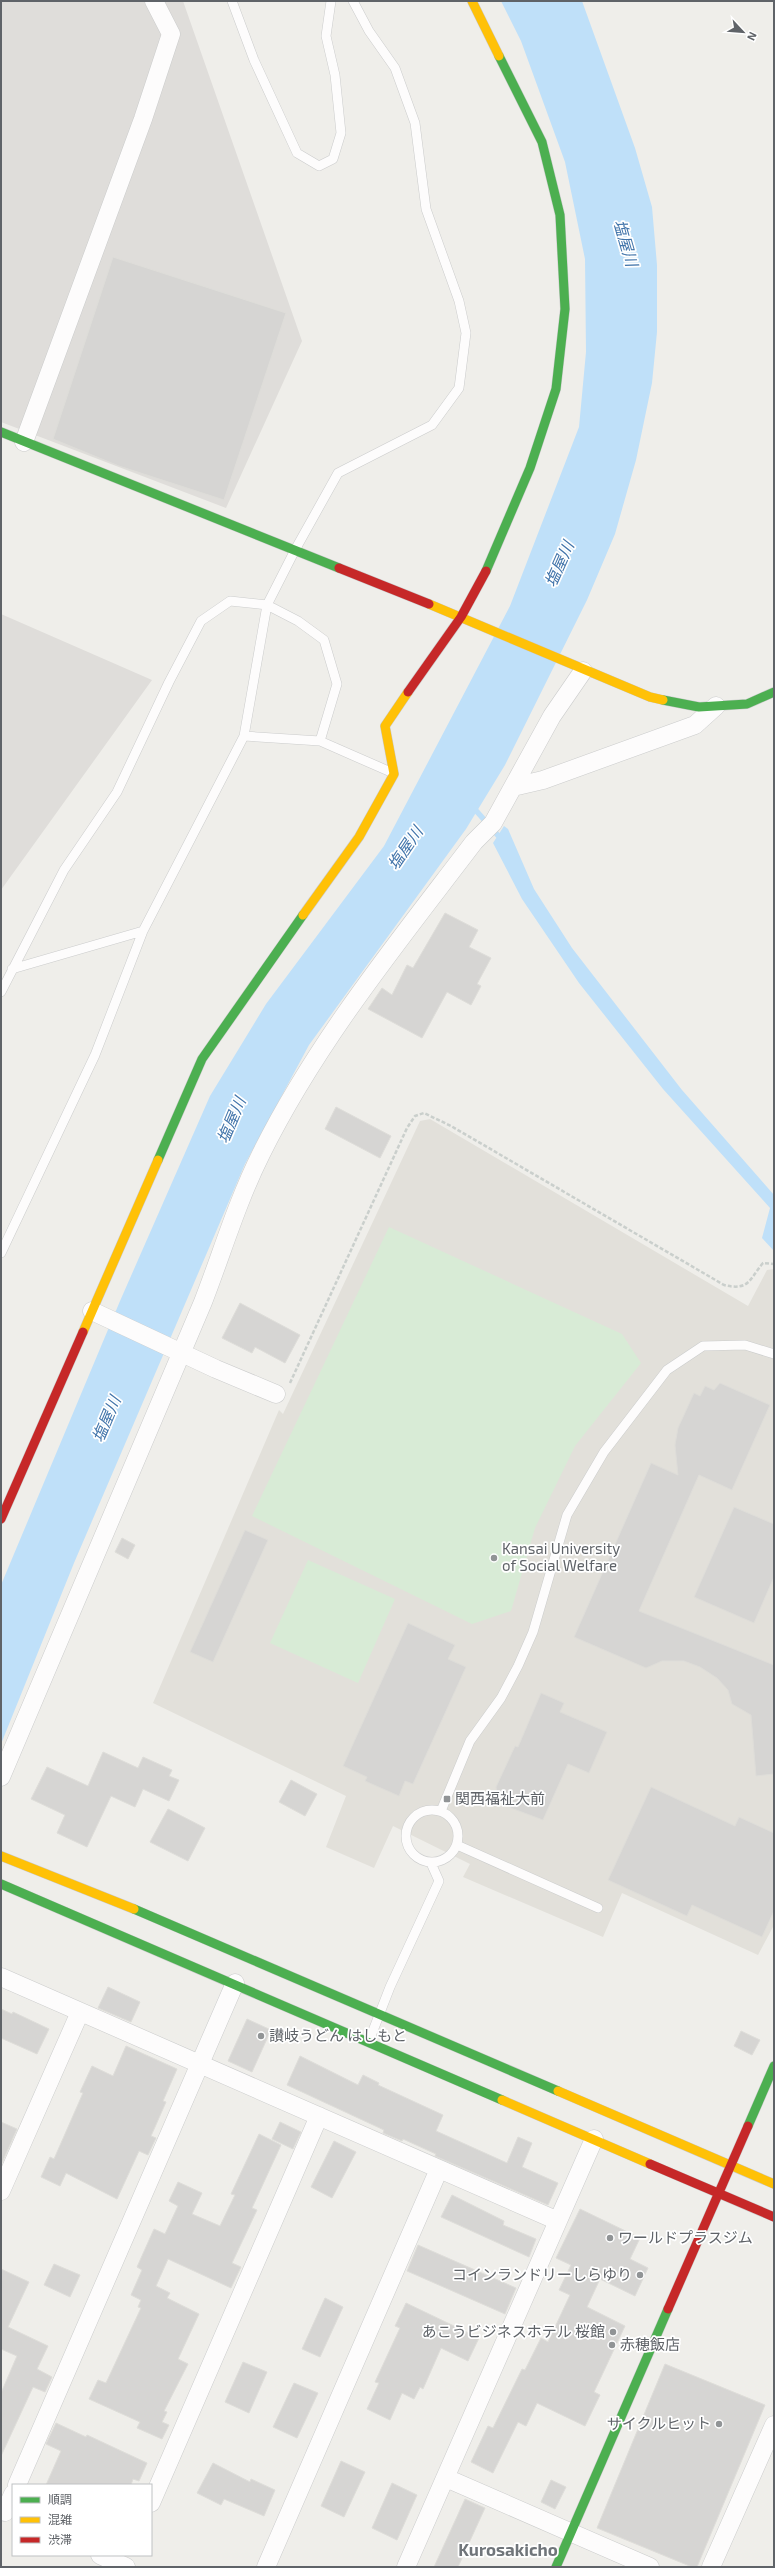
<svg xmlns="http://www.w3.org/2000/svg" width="775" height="2568" viewBox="0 0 775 2568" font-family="'Exo 2','Noto Sans JP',sans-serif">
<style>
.industrial{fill:#dfddda}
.education{fill:#e2e0da}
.green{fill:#d8ebd6}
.water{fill:#bfe0f9}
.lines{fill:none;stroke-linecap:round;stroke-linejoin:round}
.stream{stroke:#bfe0f9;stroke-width:5.5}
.building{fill:#d6d5d3;stroke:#deddd9}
.lane-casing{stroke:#cbcccc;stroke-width:10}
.street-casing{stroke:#cbcccc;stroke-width:19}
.fast-casing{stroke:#cacacb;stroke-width:10}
.slow-casing{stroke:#cacacb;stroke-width:10}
.jam-casing{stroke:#cacacb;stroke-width:10}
.path{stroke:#cacfcc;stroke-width:2.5;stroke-dasharray:4 2;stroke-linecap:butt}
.lane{stroke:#fdfcfc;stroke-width:9}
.street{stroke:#fdfcfc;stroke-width:18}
.fast{stroke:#4caf50;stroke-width:9}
.slow{stroke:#ffc107;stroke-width:9}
.jam{stroke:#c62828;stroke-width:9}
.poi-dot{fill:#919496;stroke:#fff;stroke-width:1.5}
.labels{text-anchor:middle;stroke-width:3.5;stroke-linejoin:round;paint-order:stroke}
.poi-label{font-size:15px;fill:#5f6368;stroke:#fff;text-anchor:start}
.water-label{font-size:16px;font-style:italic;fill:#4174aa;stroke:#fff}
.quarter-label{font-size:17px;font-weight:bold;fill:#70757a;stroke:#fff}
</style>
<rect width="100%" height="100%" fill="#efeeea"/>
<path class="industrial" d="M1,1H183L302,341L226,508L1,422Z
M1,614L152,680L1,890Z"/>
<path class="education" d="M430,1119L748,1306L767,1270L774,1269V1925L758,1955L622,1893L603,1937L463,1877L470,1864L393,1826L374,1868L326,1847L346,1796L153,1703L279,1410L283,1414L420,1121Z"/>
<path class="green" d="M389,1227L622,1334L641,1363L575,1446L535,1528L511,1611L472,1624L252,1516Z
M308,1560L395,1599L358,1683L270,1643Z"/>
<path class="water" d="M501,1H582L635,148L652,207L657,265V332L652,383L636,460L615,534L587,600L505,765L466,829L309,1045L245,1164L74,1563L1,1744V1585L120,1301L210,1096L266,1004L384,846L510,606L579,427L586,352L585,259L565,162L521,41Z
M504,826L508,829L534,889L572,948L682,1090L774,1195V1251L762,1238L770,1208L663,1089L579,983L522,899L493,843Z"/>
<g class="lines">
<path class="stream" d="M472,806L502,840"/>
</g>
<path class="building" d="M113,257L286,313L224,500L119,466L53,439Z
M445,913L478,930L469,947L491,958L477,984L481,986L471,1005L447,992L422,1038L368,1009L382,988L392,995L407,965L413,968Z
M336,1107L391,1136L380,1158L325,1129Z
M240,1303L300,1335L285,1363L255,1347L252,1353L222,1338Z
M720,1383L770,1405L732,1490L699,1475L639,1611L774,1665V1774L756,1776L751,1715L732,1704L728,1690L717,1678L700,1667L684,1661H662L646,1668L574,1637L651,1463L678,1475L675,1445L678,1428L694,1393L700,1396L705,1386L714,1390Z
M734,1507L774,1524V1577L754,1623L694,1597Z
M245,1530L268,1540L213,1662L190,1652Z
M122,1538L135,1545L128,1559L115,1552Z
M408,1623L455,1645L448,1659L466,1667L413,1784L405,1781L399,1796L365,1781L367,1777L343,1766Z
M541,1693L564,1703L560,1712L607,1732L589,1773L568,1764L543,1820L511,1808L498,1798L496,1787L515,1746L518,1747Z
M103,1752L138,1768L143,1757L172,1770L169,1776L179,1780L169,1801L143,1789L135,1807L111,1796L87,1847L57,1833L65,1815L31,1799L47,1767L88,1786Z
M291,1780L317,1794L305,1816L279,1802Z
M651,1787L735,1826L739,1817L774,1833V1911L762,1937L692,1905L687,1916L608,1880Z
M168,1809L205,1828L188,1861L150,1842Z
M108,1987L140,2002L131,2022L98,2008Z
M1,2009L12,2014L13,2012L49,2029L37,2054L1,2038Z
M247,2019L271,2030L252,2072L228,2061Z
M741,2031L760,2040L752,2055L734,2046Z
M126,2046L177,2069L163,2101L166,2102L151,2136L156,2138L148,2155L139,2151L117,2199L66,2173L60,2186L41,2177L50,2157L54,2159L83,2093L80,2092L92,2066L113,2076Z
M300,2056L358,2085L363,2075L379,2083L378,2085L443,2115L436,2131L507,2163L518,2137L532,2143L522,2167L558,2183L548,2205L435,2156L436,2154L403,2139L402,2141L383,2133L384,2130L287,2085Z
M1,2122L17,2129L1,2165Z
M280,2122L301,2132L293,2149L272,2139Z
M259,2134L281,2145L252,2208L257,2210L232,2263L241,2267L231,2288L168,2259L156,2286L170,2293L167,2298L199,2314L178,2359L188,2364L164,2411L167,2412L162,2422L169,2425L162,2439L137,2428L140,2422L89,2399L98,2380L106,2383L141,2308L138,2307L141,2300L131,2295L142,2270L137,2267L154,2229L165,2234L178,2206L169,2201L178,2182L202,2193L192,2214L220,2226L235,2195L231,2194Z
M334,2141L356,2152L332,2198L311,2187Z
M452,2195L504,2221L503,2225L536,2239L529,2257L441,2217Z
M580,2209L640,2238L630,2259L648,2268L635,2296L600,2279L587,2307L625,2326L594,2392L600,2395L585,2426L537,2403L526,2426L518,2422L493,2473L471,2462L488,2426L493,2428L522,2369L525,2370L541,2338L548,2342L570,2295L559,2290L571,2265L556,2258Z
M418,2245L516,2288L505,2314L407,2271Z
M54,2264L80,2275L70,2297L44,2285Z
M1,2269L29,2282L8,2327L48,2346L37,2369L52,2377L45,2392L33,2387L1,2456V2393L17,2356L1,2349Z
M325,2298L343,2307L320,2357L302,2349Z
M406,2303L479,2338L468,2361L441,2348L423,2389L420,2387L414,2399L402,2393L390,2420L367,2409L379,2383L375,2382L400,2328L395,2326Z
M243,2362L267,2372L249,2413L225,2402Z
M665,2364L765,2405L697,2567H692L597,2528Z
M294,2383L318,2393L297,2438L273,2427Z
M56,2423L86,2437L87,2435L147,2463L139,2481L133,2479L131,2485H46L61,2451L46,2444Z
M341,2461L365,2472L344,2517L321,2506Z
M213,2463L250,2482L251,2479L275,2490L264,2516L224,2499L221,2505L197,2493Z
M551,2480L566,2487L555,2509L541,2502Z
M392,2483L417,2495L397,2540L372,2528Z
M465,2499L485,2508L458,2567H434Z"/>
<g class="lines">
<defs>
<path id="lane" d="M232,1L254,60L297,153L319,166L333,159L341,133L335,75L326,36L331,1
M244,736L320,741L393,773
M12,969L143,931
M1,992L64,870L117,792L169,682L201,621L230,601L267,605L298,621L324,640L337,684L320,741
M1,1253L95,1055L143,931L244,736L267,605L295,550L338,473L432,425L459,388L466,333L459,301L426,209L415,123L395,68L369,31L353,1
M406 1836a26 26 0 1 1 52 0a26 26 0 1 1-52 0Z
M441,1811L470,1741L501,1698L518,1666L533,1632L567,1515L604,1452L667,1370L703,1346L745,1345L774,1354
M457,1845L598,1908
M369,2041L390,1987L439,1881L431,1863"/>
<path id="street" d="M24,442L143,119L171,34L154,1
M513,787L543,780L695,725L716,706
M92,1311L216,1369L276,1394
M1,1777L203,1302C222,1253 237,1202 261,1154C317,1041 398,942 474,842L493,823L552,716L583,671
M1,1977L558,2221
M1,2191L80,2012
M446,2478L650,2567
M17,2485L235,1983
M151,2503L319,2116
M5,2512L13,2494
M100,2555L126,2567
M266,2567L439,2169
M406,2567L594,2139
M711,2567L774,2425"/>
<path id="fast" d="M1,432L339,568
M486,571L530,468L556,389L565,309L560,215L542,142L499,56
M663,700L699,707L747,704L774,692
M158,1160L202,1059L303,915
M1,1884L502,2100
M134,1909L558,2091
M748,2126L774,2066
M556,2567L668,2309"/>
<path id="slow" d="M472,1L499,56
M429,604L650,697L663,700
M303,915L359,837L394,774L385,726L408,692
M83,1332L158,1160
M1,1856L134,1909
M558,2091L774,2184
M502,2100L650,2164"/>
<path id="jam" d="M339,568L429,604
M408,692L461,617L486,571
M1,1519L83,1332
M650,2164L774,2217
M668,2309L748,2126"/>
</defs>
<use href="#lane" class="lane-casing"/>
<use href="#street" class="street-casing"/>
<use href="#fast" class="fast-casing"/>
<use href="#slow" class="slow-casing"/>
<use href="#jam" class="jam-casing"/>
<path class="path" d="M290,1383L407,1128L415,1116L424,1113L451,1126L724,1285C749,1291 749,1280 763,1263L774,1264"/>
<use href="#lane" class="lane"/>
<use href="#street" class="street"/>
<use href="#fast" class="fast"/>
<use href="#slow" class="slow"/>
<use href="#jam" class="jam"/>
</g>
<g class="poi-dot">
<circle cx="494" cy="1558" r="4"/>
<rect x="443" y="1795" width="8" height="8" rx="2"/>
<circle cx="261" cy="2036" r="4"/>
<circle cx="610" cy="2238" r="4"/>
<circle cx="640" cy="2275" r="4"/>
<circle cx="613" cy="2332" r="4"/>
<circle cx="612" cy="2345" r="4"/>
<circle cx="719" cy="2424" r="4"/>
</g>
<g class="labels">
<g class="poi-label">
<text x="502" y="1554">Kansai University<tspan x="502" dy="17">of Social Welfare</tspan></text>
<text x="455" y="1804">関西福祉大前</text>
<text x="269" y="2041">讃岐うどん はしもと</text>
<text x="618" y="2243">ワールドプラスジム</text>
<text x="632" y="2280" text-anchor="end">コインランドリーしらゆり</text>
<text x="605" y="2337" text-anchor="end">あこうビジネスホテル 桜館</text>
<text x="620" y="2350">赤穂飯店</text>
<text x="711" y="2429" text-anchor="end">サイクルヒット</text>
</g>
<g class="water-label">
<text transform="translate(626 243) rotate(74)" y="6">塩屋川</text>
<text transform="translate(559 564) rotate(-66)" y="6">塩屋川</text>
<text transform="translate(405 848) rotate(-56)" y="6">塩屋川</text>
<text transform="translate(231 1120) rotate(-67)" y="6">塩屋川</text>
<text transform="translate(106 1419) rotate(-67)" y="6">塩屋川</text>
</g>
<g class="quarter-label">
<text x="508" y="2556">Kurosakicho</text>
</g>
</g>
<rect width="775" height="2568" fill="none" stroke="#5f6368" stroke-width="4"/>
<rect x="12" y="2484" width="140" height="72" fill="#ffffff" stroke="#bfc1c3"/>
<rect x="20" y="2497" width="20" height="6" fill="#4caf50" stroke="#bfc1c3"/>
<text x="48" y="2504" font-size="12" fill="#5f6368">順調</text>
<rect x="20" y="2517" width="20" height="6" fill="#ffc107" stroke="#bfc1c3"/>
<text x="48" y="2524" font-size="12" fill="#5f6368">混雑</text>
<rect x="20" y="2537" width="20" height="6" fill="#c62828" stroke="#bfc1c3"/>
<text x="48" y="2544" font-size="12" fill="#5f6368">渋滞</text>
<g transform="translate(743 32) rotate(116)" stroke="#ffffff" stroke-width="3" paint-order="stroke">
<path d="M0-3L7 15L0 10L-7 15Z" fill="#5f6368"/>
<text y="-6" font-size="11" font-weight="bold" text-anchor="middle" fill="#5f6368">N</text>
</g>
</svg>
